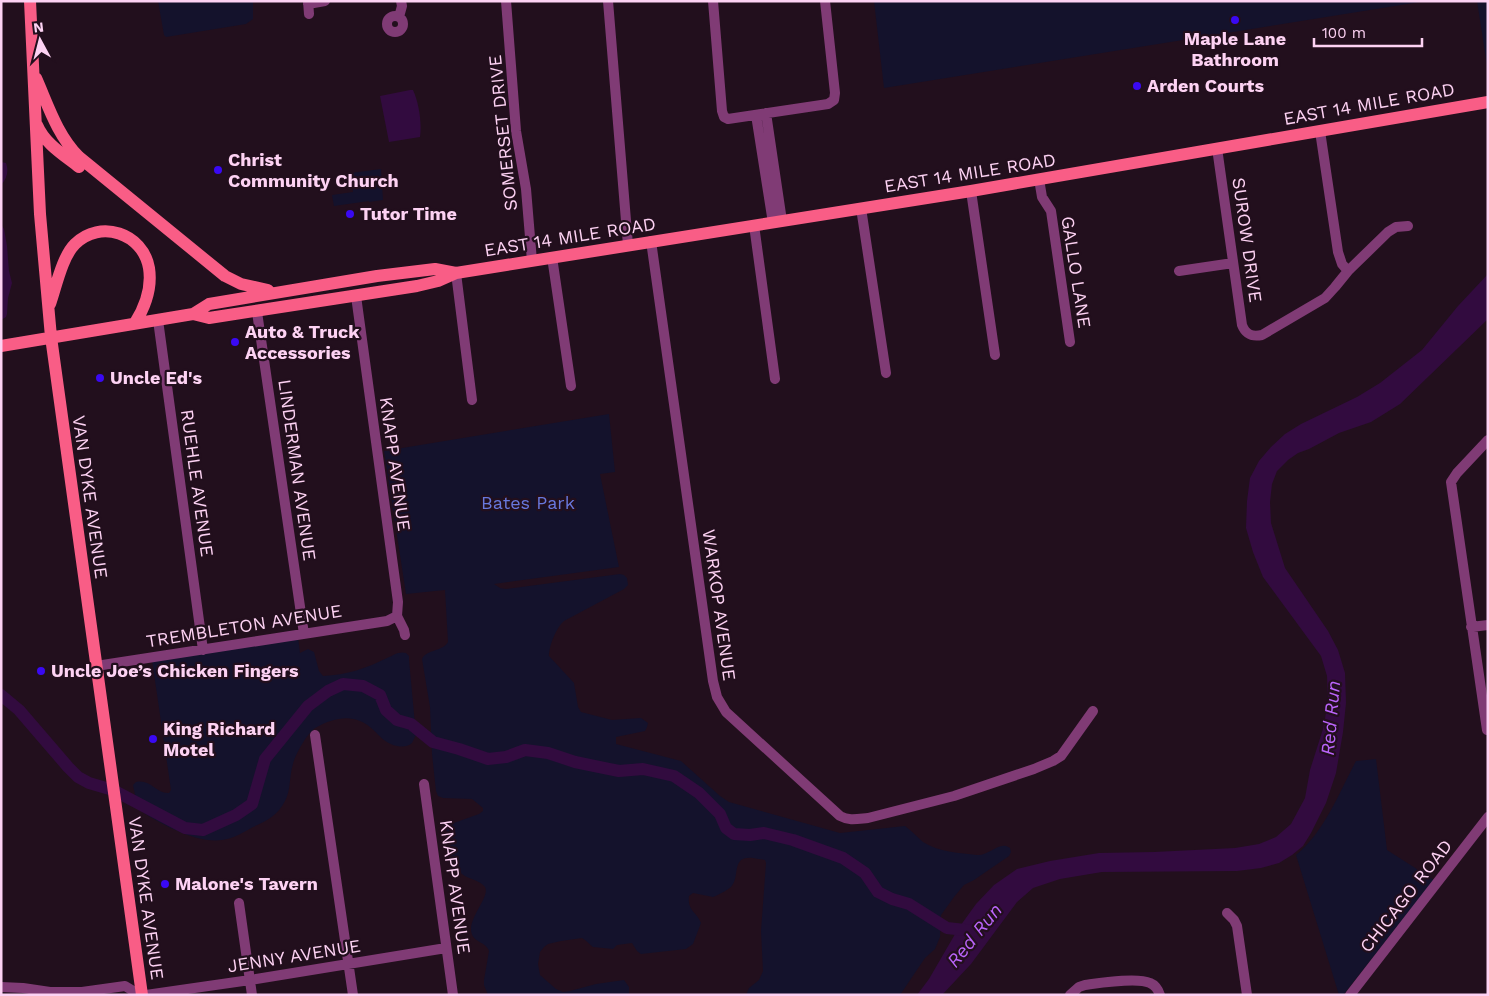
<svg xmlns="http://www.w3.org/2000/svg" width="1489" height="996" viewBox="0 0 1489 996" font-family="'Work Sans',sans-serif">
<style>
.green{fill:#14122c}
.water{fill:#320b3f}
.lines{fill:none;stroke-linecap:round;stroke-linejoin:round}
.river{stroke:#320b3f;stroke-width:12}
.minor{stroke:#803b75;stroke-width:10}
.major{stroke:#f95d86;stroke-width:12}
.poi-dot{fill:#3a09f3;stroke:#220f1d;stroke-width:2}
.labels{text-anchor:middle;stroke-width:4.5;stroke-linejoin:round;paint-order:stroke}
.poi-label{font-size:18px;font-weight:bold;fill:#fdd2f3;stroke:#220f1d;text-anchor:start}
.street-label{font-size:18px;fill:#fdd2f3;stroke:#220f1d}
.park-label{font-size:18px;fill:#6878dd;stroke:#220f1d}
.water-label{font-size:19px;font-style:italic;fill:#ba64f9;stroke:#220f1d}
</style>
<rect width="100%" height="100%" fill="#220f1d"/>
<path class="green" d="M158,1H253V19L246,24L166,37L164,35Z
M874,1H1426L884,88Z
M1477,1H1488V72Z
M381,169L383,200L369,202V201L334,206L332,195L353,192L351,173Z
M609,414L615,472L600,474L619,567L494,584L500,588L506,589L620,574L624,575L627,578L628,585L624,589L564,621C556,628 549,646 549,656L574,683L578,707L581,712L612,720L641,718L648,723L647,727L645,731L616,737V744L681,761L720,796L729,802L840,833L905,826C912,831 917,837 923,842C938,852 960,853 977,855C990,856 999,840 1010,848L1011,852L1009,856L974,880L964,885L954,897L941,915L940,937L935,949L925,958L900,995H746L749,988L759,980L763,971L761,931L766,863L765,860C761,859 757,859 753,858C730,856 741,876 731,887C726,891 718,895 713,897L693,893L689,896C687,911 697,912 701,923L693,944L686,949L641,954L637,951L632,943L617,945L613,949L593,947L585,940L582,938L561,941L548,944L544,947L540,952L538,964L540,975L556,989L563,992L570,991L596,984L624,980L629,987V995H488L484,985V980L489,951C486,941 471,943 471,929C471,915 490,896 485,887C480,880 468,879 462,874C452,867 445,840 447,828L451,824L479,814L483,811V808L472,799L443,798L438,796L436,791L432,754L430,707L422,659C427,649 442,652 448,642L445,590L406,594L384,451Z
M298,637L300,653L308,649L314,652L319,671L323,676C347,675 367,668 387,658C394,655 399,651 406,653L409,656V660L416,735L412,743C407,747 403,747 397,746C379,742 376,727 360,721C346,715 330,720 317,727C308,731 295,755 293,764C289,777 291,790 285,801C278,815 267,821 253,827C244,832 233,839 222,840C197,844 158,823 138,809L133,785L136,782C151,779 156,794 169,793L171,790L152,660Z
M1376,759L1387,850L1434,880L1343,995H1339L1296,855C1325,831 1339,793 1356,761Z"/>
<path class="water" d="M410,90H413C419,103 422,123 420,137L389,142L380,96Z
M1,162L6,163C9,171 7,179 1,185Z
M1,224L4,229L7,246L9,271L12,283L8,298L7,314L6,317L1,320Z
M1488,274V319L1400,404L1371,422L1339,433L1309,449L1298,453L1288,460L1277,471L1272,484L1270,502L1271,523L1285,568L1328,631L1338,650L1345,673L1346,703L1343,732L1336,773L1326,803L1311,833L1303,846L1292,855L1279,863L1261,868L1237,871L1102,872L1060,879L1033,888L1017,902L971,964L942,995H917L929,979L958,929L976,904L994,885L1017,869L1050,861L1099,853L1154,852L1235,848L1259,844L1276,837L1291,824L1305,798L1310,770L1323,729L1328,702L1327,676L1321,656L1263,577L1253,552L1246,528L1247,501L1250,478L1259,461L1271,447L1285,434L1301,424L1357,397L1380,383L1422,350L1458,306Z"/>
<g class="lines">
<path class="river" d="M1,695L19,710L68,767L78,777L89,783L113,790L185,828L203,830L236,815L252,804L265,759L308,706L328,691L343,684L363,686L380,695L386,710L397,720L411,724L433,742L459,749L488,759L506,757L525,750L548,753L575,762L619,771L643,769L674,776L699,793L720,814L726,828L734,834L750,835L764,833L793,840L843,858L865,873L878,892L892,899L909,904L947,928L974,931"/>
<path class="minor" d="M308,1L309,14
M506,1L516,131L526,189L532,261
M608,1L628,245
M713,1L722,111L724,117L728,119L828,104L834,100L835,93L825,1
M308,4L325,1
M387 24a8 8 0 1 1 16 0a8 8 0 1 1-16 0Z
M399,17L402,6L401,1
M766,113L782,221
M756,115L773,223
M1320,131L1338,252L1342,264L1348,271
M1217,148L1242,325C1246,335 1252,337 1262,335L1325,298L1335,287L1348,271L1388,232L1396,227L1408,226
M1039,179L1042,197L1051,211L1070,342
M971,191L995,355
M861,208L886,373
M754,225L775,379
M651,241L713,681L717,697L726,712L840,816C849,821 857,819 868,818L954,796L1034,769L1053,761L1061,756L1093,711
M552,257L571,386
M1179,271L1233,263
M456,273L472,400
M356,296L398,602L397,616L404,630L405,635
M257,312L304,634
M158,320L203,650
M1471,627L1488,625
M96,666L387,621L397,616
M1487,730L1451,482L1457,473L1488,440
M315,735L353,995
M424,784L453,995
M239,903L252,995
M1227,913L1234,920L1237,926L1247,995
M1,987L23,988L50,992H82L125,986L140,995
M146,995L250,980L446,948
M1070,995L1079,987L1085,985C1100,983 1137,977 1150,983C1155,985 1158,989 1160,995
M1350,995L1488,817"/>
<path class="major" d="M30,1L40,214L51,337L142,995
M36,78C48,105 57,135 79,157L225,276L241,284L268,290
M37,125C45,144 64,155 79,167
M50,304C56,287 62,257 75,244C100,219 143,233 149,268C152,287 145,307 135,323
M193,314L209,318L417,286L438,281L456,273L971,191L1488,102
M1,346L193,314L209,304L377,276L435,269L456,273"/>
</g>
<g class="poi-dot">
<circle cx="1235" cy="20" r="5"/>
<circle cx="1137" cy="86" r="5"/>
<circle cx="218" cy="170" r="5"/>
<circle cx="350" cy="214" r="5"/>
<circle cx="235" cy="342" r="5"/>
<circle cx="100" cy="378" r="5"/>
<circle cx="41" cy="671" r="5"/>
<circle cx="153" cy="739" r="5"/>
<circle cx="165" cy="884" r="5"/>
</g>
<g class="labels">
<g class="poi-label">
<text x="1235" y="45" text-anchor="middle">Maple Lane<tspan x="1235" dy="21">Bathroom</tspan></text>
<text x="1147" y="92">Arden Courts</text>
<text x="228" y="166">Christ<tspan x="228" dy="21">Community Church</tspan></text>
<text x="360" y="220">Tutor Time</text>
<text x="245" y="338">Auto &amp; Truck<tspan x="245" dy="21">Accessories</tspan></text>
<text x="110" y="384">Uncle Ed's</text>
<text x="51" y="677">Uncle Joe’s Chicken Fingers</text>
<text x="163" y="735">King Richard<tspan x="163" dy="21">Motel</tspan></text>
<text x="175" y="890">Malone's Tavern</text>
</g>
<g class="street-label">
<text transform="translate(1369 104) rotate(-10)" y="6">EAST 14 MILE ROAD</text>
<text transform="translate(503 133) rotate(-96)" y="6">SOMERSET DRIVE</text>
<text transform="translate(970 173) rotate(-9)" y="6">EAST 14 MILE ROAD</text>
<text transform="translate(570 237) rotate(-9)" y="6">EAST 14 MILE ROAD</text>
<text transform="translate(1247 240) rotate(82)" y="6">SUROW DRIVE</text>
<text transform="translate(1076 272) rotate(81)" y="6">GALLO LANE</text>
<text transform="translate(395 464) rotate(82)" y="6">KNAPP AVENUE</text>
<text transform="translate(297 470) rotate(82)" y="6">LINDERMAN AVENUE</text>
<text transform="translate(197 483) rotate(82)" y="6">RUEHLE AVENUE</text>
<text transform="translate(90 497) rotate(82)" y="6">VAN DYKE AVENUE</text>
<text transform="translate(719 605) rotate(82)" y="6">WARKOP AVENUE</text>
<text transform="translate(244 626) rotate(-9)" y="6">TREMBLETON AVENUE</text>
<text transform="translate(455 887) rotate(82)" y="6">KNAPP AVENUE</text>
<text transform="translate(1406 896) rotate(-52)" y="6">CHICAGO ROAD</text>
<text transform="translate(146 898) rotate(82)" y="6">VAN DYKE AVENUE</text>
<text transform="translate(294 956) rotate(-9)" y="6">JENNY AVENUE</text>
</g>
<g class="park-label">
<text x="528" y="509">Bates Park</text>
</g>
<g class="water-label">
<text transform="translate(1330 718) rotate(-85)" y="7">Red Run</text>
<text transform="translate(974 935) rotate(-51)" y="7">Red Run</text>
</g>
</g>
<rect width="1489" height="996" fill="none" stroke="#fdd2f3" stroke-width="5"/>
<g transform="translate(40 40) rotate(353)" stroke="#220f1d" stroke-width="4" paint-order="stroke">
<path d="M0-4L9 19L0 12L-9 19Z" fill="#fdd2f3"/>
<text y="-8" font-size="14" font-weight="bold" text-anchor="middle" fill="#fdd2f3">N</text>
</g>
<path d="M1314 38v8h108v-8" fill="none" stroke="#fdd2f3" stroke-width="2.5"/>
<text x="1322" y="38" font-size="15" fill="#fdd2f3" stroke="#220f1d" stroke-width="4" paint-order="stroke">100 m</text>
</svg>
